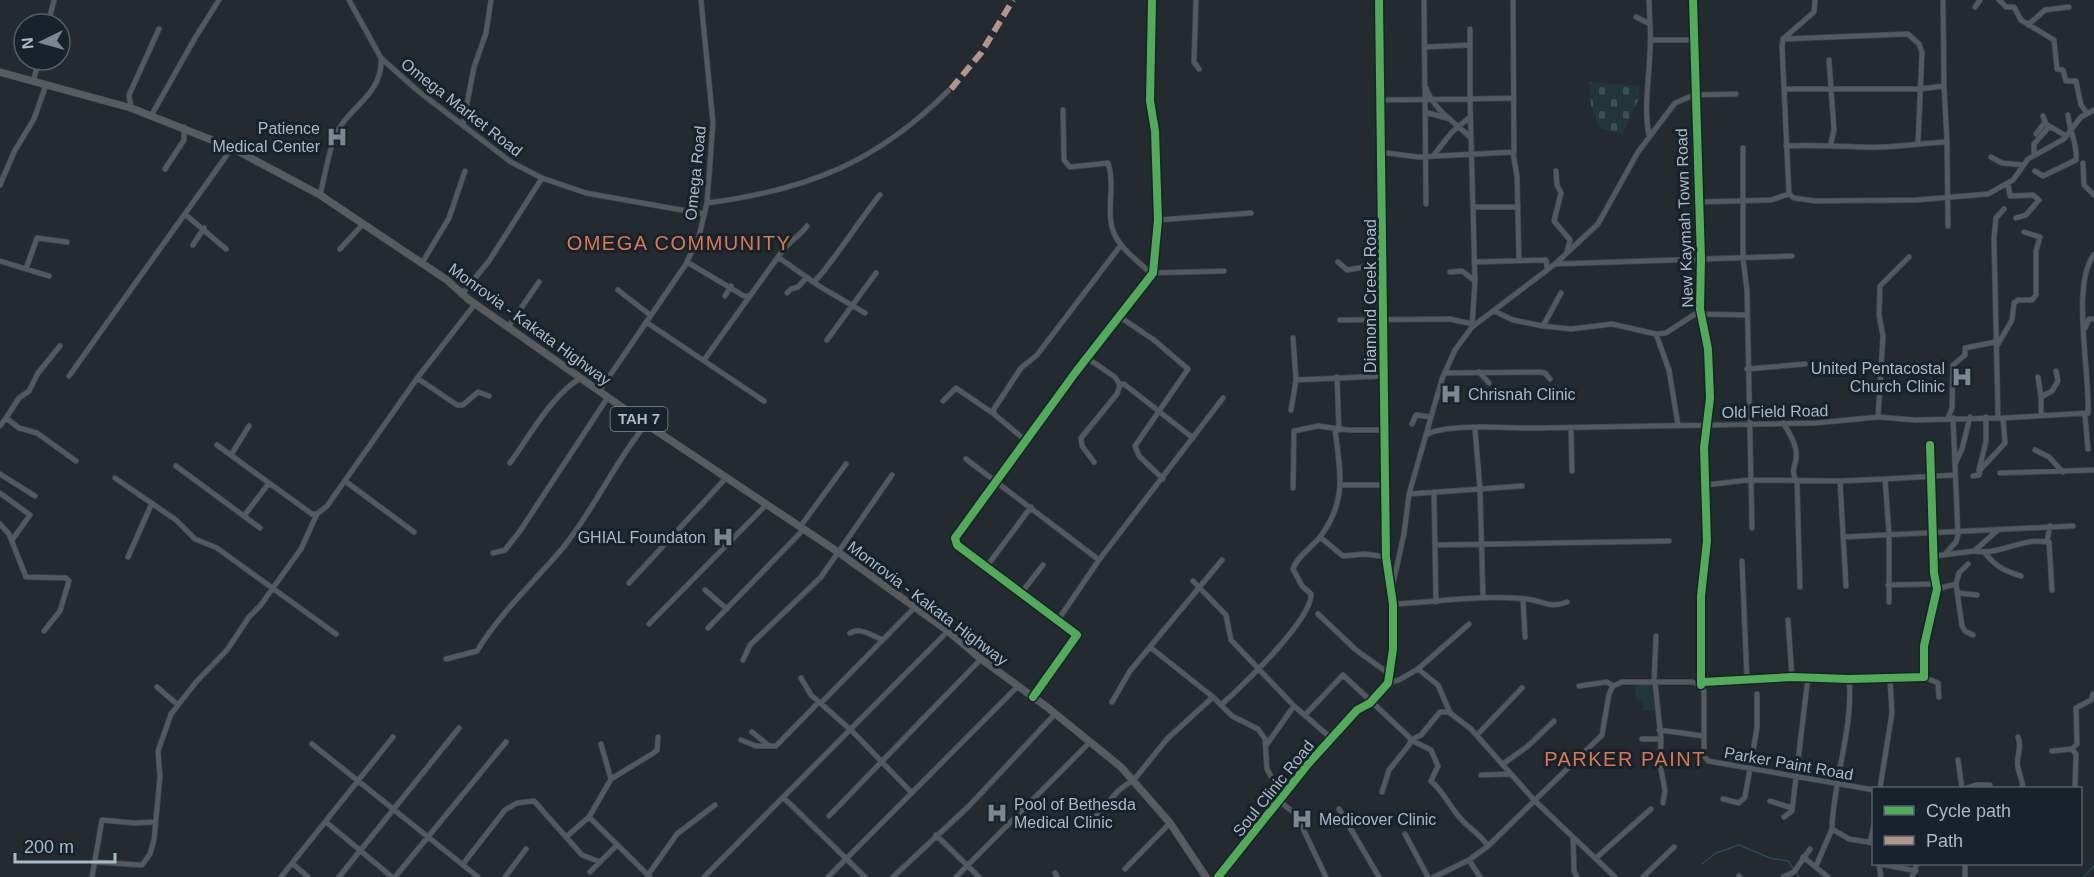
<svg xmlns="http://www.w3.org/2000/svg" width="2094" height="877" viewBox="0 0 2094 877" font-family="Arial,sans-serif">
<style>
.cemetery{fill:url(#cemetery-stones)}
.park{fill:url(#park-tufts)}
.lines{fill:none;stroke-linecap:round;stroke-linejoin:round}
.stream{stroke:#2c465a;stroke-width:1.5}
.minor-casing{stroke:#41474c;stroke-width:6}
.highway-casing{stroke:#3f474e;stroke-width:8}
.minor{stroke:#525a60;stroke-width:4.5}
.highway{stroke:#585c5f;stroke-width:7}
.quiet{stroke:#b2968c;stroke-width:6;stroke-dasharray:12 6;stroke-linecap:butt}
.cycleway-casing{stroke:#17222c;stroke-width:11}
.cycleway{stroke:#51ab58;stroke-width:8}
.labels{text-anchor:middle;stroke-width:6;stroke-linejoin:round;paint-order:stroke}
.shield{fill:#17222c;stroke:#7e8c97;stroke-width:1.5}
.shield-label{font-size:15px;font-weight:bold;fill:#aab9c5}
.street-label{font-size:16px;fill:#aab9c5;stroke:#17222c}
.poi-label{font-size:16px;fill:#aab9c5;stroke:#17222c;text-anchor:end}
.quarter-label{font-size:20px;letter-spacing:1.5px;fill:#dc784e;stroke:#17222c}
</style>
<defs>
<pattern id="cemetery-stones" width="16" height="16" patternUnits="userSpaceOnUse" patternTransform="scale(1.5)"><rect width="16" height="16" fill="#203637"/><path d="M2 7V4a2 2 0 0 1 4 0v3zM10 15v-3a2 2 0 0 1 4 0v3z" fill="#3e5152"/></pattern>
<pattern id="park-tufts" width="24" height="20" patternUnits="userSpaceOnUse" patternTransform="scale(1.5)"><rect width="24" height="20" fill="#203637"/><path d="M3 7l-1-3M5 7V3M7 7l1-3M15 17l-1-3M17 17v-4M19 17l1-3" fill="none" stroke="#3e5152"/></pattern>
</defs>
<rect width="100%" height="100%" fill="#232b31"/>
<path class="cemetery" d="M1589,82L1639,86V98L1623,134L1600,128L1591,105Z"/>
<path class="park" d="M1635,685H1654L1655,710H1643V700H1636Z"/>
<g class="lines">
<path class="stream" d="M1702,864L1716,853L1739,845L1770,858L1788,861L1799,877
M2084,877L2094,866"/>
<defs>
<path id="minor" d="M349,0L381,58L418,91L511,162L542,178L586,193L704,214
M1196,0L1194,62L1199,69
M1424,0L1426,204
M1649,0L1650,24
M1693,0L1701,259L1700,309L1708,349L1710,398L1704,448L1707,541L1701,596V685L1703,682L1792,677L1849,679L1924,677V646L1937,589L1934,573L1930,445
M1943,0L1944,86
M1999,0L2006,7H2014L2021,20L2054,40L2057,69L2063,70L2066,81H2076L2081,105L2087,113
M1975,7L1980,0
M1636,17L1650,24C1653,59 1642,103 1649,135
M48,24L54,0
M2028,25L2045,10L2069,7
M1783,39L1908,34L1919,44L1922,52L1918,143
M1651,40H1694
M1426,47L1470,45
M1829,60L1834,130L1831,143
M33,82L39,60
M1426,88C1434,110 1453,121 1470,137
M1785,89H1919L1944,86L1947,142C1926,143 1904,146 1883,147C1849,148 1820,144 1786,146
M1379,100L1470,99V29
M131,108L129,95L159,29
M1063,110L1064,160L1070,167L1108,163C1116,185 1105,212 1114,233C1121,250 1140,262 1152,275
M1425,112L1450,119
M151,116L195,38L219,0
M2043,116L2046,124L2066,136
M463,125L474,67L486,33L491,0
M2036,134L2045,122
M1947,142L1948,226
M1743,148V258L1747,291L1752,528
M1379,152L1418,157L1514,152L1513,0
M1513,153L1517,176L1519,261
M2034,155V144L2049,127
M1433,156L1452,132L1470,117
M1991,157L2002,163L2023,165
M2083,163L2084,185L2094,195
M165,169L184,140V127
M1556,171L1557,185L1561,193L1554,221L1570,240L1567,252
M2035,171L2043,176L2076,160C2078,145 2069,130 2068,115
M2008,183L2010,196L2033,195L2039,200L2026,215L2016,218
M0,185L14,152L34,119L46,85
M1789,194L1782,46L1783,39L1814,12L1815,0
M320,195C325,176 328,154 335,136C348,106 383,96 381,58
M1699,202L1771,200L1789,194L1794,198L1816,201L1916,200L1988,194L2013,180L2028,159L2064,139L2081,117L2094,110
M707,203C807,190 876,163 948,91
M1473,207H1518
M186,215L226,249
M1158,220L1251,213
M193,245L204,228
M340,249L363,224
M778,257L819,286L865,313
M0,261L49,276
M687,262L744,296H749
M1338,262L1347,270L1383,264
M1474,262L1546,260L1547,267
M422,263L449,218L465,171
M1555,264L1792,256
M26,269L37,238L67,242
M1450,272L1462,271L1475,281
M1153,273L1224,271
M814,281C823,277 867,209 880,195
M618,290L650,315
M787,293L791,289L798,287L807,277
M461,295L489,261L542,178
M725,296L731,286
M1494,311L1513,320L1543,326L1571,329L1612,324L1656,334L1666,333L1695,314L1746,315
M1120,317L1154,340L1188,369L1135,446L1139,456L1163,479
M1340,320L1450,319L1472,324
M646,322L764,401
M1543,326L1561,293
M508,327L539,282
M1472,327L1475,281L1470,99L1514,98
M2085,328L2089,319H2094
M1656,334L1669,370L1678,425
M1293,338L1296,380
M827,340L876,273
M1997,346L2012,320L2014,303L2018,300H2032L2036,295V251L2040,237L2024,232
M1087,358L1115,377L1120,385L1117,394L1081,438L1082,446L1094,462
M704,360L783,250C791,240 800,236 807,226
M1747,369L1805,364
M1479,372L1489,383
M1445,373L1540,372L1545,373L1550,379
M69,376L232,148
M1337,377L1339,430
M2038,377L2041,397
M417,378L457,405H463L478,392L489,396
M1120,385L1124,384L1193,438
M600,390L686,264L699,236L707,203L713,123L701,0
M943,401L956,388L994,414
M1291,410L1296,380L1383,376
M2088,413C2090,373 2071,283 2094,255
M2041,414V397L2052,391L2058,381L2056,371
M2085,415L2088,449
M1878,417L1883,336L1879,315L1880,286L1909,257
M1998,417L1994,237L1996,218L2004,209
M6,418L19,398L29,391L38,373L60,346
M1948,418L1952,408L1953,365L1965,355V348L1995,342
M1783,423C1790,433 1798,446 1796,459C1794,469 1791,471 1797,482L1800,587
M1412,424L1416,415L1431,417
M0,426L6,418L19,428L37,433L76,461
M1571,427L1572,471
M1475,429L1480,489L1483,596
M1426,435C1445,422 1516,429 1541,428L1816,423L1878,417L1915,420L2003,418L2088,413
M1025,440L994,414V409L1021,368L1037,355L1121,245
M217,445L269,483
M2035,450L2049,457L2063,472
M231,455L249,426
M966,459L1099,560
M510,463C529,437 553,393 581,378
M1955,464L1962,449L1970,417
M176,466L260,528
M1979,470L1986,441V417
M2000,473L2094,470
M0,474L35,496
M1973,476L1979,475L1980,470L2005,443L2003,418
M115,478L176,520L195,539L217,548L336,634
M345,481L414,532
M1840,481L1885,479
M1341,485H1385
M1705,485L1749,480L1840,481L1846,586
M1293,488L1294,431L1318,426L1348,430H1384
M1434,492L1436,602
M0,493L30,515L12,540
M1409,494L1522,486
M244,516L269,483L312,514H317
M0,524L9,534L26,577L66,578L69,581L60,611L44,631
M800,527L846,464
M1320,537L1343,556L1365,554L1386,557
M1843,537L2073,526
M2049,542L2052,590
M1435,545L1669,541
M1974,551C2000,556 2022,537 2047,542L2050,526
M493,553L505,550L520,531L608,397
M1985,553C1996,567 2005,571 2021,576
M1945,554L1956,542L1958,535L1953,418
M1935,556L1974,551L1998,530
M128,557L152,503
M1742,561L1747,680
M987,566L1031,507
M1193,581L1226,615L1231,640L1294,706
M629,583L727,477
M1956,584L1962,626L1965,631L1973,635
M1888,585L1932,584L1933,576
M1392,588L1404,534L1409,494L1442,379L1455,350L1472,327L1555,264L1598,224L1638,152L1675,103L1694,95L1736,94
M1937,589L1956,584L1959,573L1968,564
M705,590L727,609
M1022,592L1043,565
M1958,593L1977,595
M1523,599L1525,637
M1889,602V533L1885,479L1955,475
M1393,604C1438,602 1483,594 1527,599C1545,601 1548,609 1567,602
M1318,614L1356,650L1391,675
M1058,620L1099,560L1223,398
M1788,620L1792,677
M649,624L767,504
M708,628L804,529
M850,633C860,627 871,635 881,639
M1150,647L1213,697
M446,659L477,651C500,613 533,583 562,549C594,510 614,463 646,424
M743,660L750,645L821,577L892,475
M1418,669L1469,624
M1924,677L1938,683L1939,697
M801,678L811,695L852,731L912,793
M1849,679C1854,726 1833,781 1832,829L1849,839L1874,843
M1654,682L1656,636
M1655,682L1661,739L1660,765L1665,790L1663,803
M1388,683L1399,680L1418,669L1438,685L1450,713L1471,729L1535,801L1615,877
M1579,686L1607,682L1613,686
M157,687L178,705
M1033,697L1077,635L957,545L955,538L1075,373L1153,273L1158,220L1155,131L1150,101L1152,0
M1112,702L1130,671L1222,560
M821,703L915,607
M1221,705C1242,686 1312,620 1311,594L1302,586L1293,569C1296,558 1312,547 1320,537C1348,500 1340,471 1335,429
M1305,715L1343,675L1408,736L1411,740L1409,745L1389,770L1382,792
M1659,730L1704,736
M752,732L768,745
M1477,735L1522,688
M2018,737C2023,748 2015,758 2018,768C2020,776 2022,780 2023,788
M1642,739H1661
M741,740L756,746H776L819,702
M1411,740L1431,750L1438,766L1431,781C1444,792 1449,806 1461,819C1470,829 1480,834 1488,846
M1411,740L1421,735L1440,712H1450
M312,744L478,877
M601,744L611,779L589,817L650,877
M1267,744L1294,706L1331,738
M2052,751L2072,749
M1958,760L1962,788
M1503,764L1528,746L1554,721
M1481,775L1511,774
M611,779L652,754L657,750L658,737
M1880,788L1892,713L1890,678
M1967,788L1976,785H1990
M2075,788L2076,754L2072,749L2077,744L2076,708L2091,700L2093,694
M784,798L865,877
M1723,799L1739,803L1745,797L1757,728V694
M1279,801L1296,814L1326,877
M1770,801L1792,808
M1339,809L1379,877
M1097,815C1110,803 1116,788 1133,781L1167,739L1213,697L1232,716L1258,729L1265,739L1267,769L1282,797
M829,816L981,659
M1784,817L1792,811L1808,677
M326,822L392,877
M1405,834L1428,877
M936,835L979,877
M566,837L589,817
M1573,837L1574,871L1577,877
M1870,843L1874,825
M1803,857L1828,877
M1596,858L1651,809
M1469,860L1480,877
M95,862L142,865L150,854L154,840L160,777L158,751L171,714L197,681L227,650L249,617L260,606L301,549L317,514L327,506L418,377L475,304
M293,864L308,877
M463,864L505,810L517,803L534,801L582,855L600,862
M1879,864L1881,877
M1880,864L1916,871
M1965,864V877
M1816,866L1832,829
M1125,869L1170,823
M590,872L617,845
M1055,873L1057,877
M648,875L677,834L715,805
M1739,876L1740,877
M92,877L102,820L134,823L155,822
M281,877L393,737
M339,877L459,728
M395,877L506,742
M505,877L526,849
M704,877L948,631
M828,877L1017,687
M893,877L970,805L1055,714
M956,877L1090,742
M1218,877L1308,764L1357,710L1370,703L1388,683L1393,649V604L1386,557L1379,0
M1434,877L1469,860L1488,846L1602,735L1609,694L1613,686L1622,682H1692L1701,685L1704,692V756L1708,761L1874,790
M1643,877L1674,847
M1783,877L1794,872L1810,849
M1912,877L1917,864"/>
<path id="highway" d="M0,72L131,108L232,148L320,195L447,280L468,299L646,424L838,552L948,631L981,659L1047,707L1121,767L1170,823L1206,877"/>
</defs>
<use href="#minor" class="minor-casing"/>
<use href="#highway" class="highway-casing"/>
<use href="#minor" class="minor"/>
<use href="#highway" class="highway"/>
<path class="quiet" d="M951,89L981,53L1013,0"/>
<defs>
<path id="cycleway" d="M1693,0L1701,259L1700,309L1708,349L1710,398L1704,448L1707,541L1701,596V685L1703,682L1792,677L1849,679L1924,677V646L1937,589L1934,573L1930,445
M1033,697L1077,635L957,545L955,538L1075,373L1153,273L1158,220L1155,131L1150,101L1152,0
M1218,877L1308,764L1357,710L1370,703L1388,683L1393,649V604L1386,557L1379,0"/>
</defs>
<use href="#cycleway" class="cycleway-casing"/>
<use href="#cycleway" class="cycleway"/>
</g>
<defs>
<symbol id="hospital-bare" viewBox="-9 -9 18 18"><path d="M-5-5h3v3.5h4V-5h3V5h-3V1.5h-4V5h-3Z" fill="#7b8791" stroke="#17222c" stroke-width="2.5" paint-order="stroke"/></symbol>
</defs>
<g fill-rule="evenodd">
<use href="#hospital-bare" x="322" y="122" width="30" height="30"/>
<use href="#hospital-bare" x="1947" y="362" width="30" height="30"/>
<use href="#hospital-bare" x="1436" y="379" width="30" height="30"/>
<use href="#hospital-bare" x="708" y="522" width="30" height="30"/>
<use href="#hospital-bare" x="982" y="798" width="30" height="30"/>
<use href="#hospital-bare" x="1287" y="804" width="30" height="30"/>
</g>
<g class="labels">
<rect class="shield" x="610.5" y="407" width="57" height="24" rx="4.5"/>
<g class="shield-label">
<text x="639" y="424">TAH 7</text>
</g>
<g class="street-label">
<text transform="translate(462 107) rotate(38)" y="6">Omega Market Road</text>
<text transform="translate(695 173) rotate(-84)" y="6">Omega Road</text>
<text transform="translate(1684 218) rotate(-92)" y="6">New Kaymah Town Road</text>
<text transform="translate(1370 296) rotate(-90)" y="6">Diamond Creek Road</text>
<text transform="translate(530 324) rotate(36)" y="6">Monrovia - Kakata Highway</text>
<text transform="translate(1775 411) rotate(-1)" y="6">Old Field Road</text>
<text transform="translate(928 603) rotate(37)" y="6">Monrovia - Kakata Highway</text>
<text transform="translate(1789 763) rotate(10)" y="6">Parker Paint Road</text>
<text transform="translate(1273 788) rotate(-51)" y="6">Soul Clinic Road</text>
</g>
<g class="poi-label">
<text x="320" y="134">Patience<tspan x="320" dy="18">Medical Center</tspan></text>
<text x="1945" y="374">United Pentacostal<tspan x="1945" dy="18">Church Clinic</tspan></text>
<text x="1468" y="400" text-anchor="start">Chrisnah Clinic</text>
<text x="706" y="543">GHIAL Foundaton</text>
<text x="1014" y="810" text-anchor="start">Pool of Bethesda<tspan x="1014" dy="18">Medical Clinic</tspan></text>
<text x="1319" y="825" text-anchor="start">Medicover Clinic</text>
</g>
<g class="quarter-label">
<text x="679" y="250">OMEGA COMMUNITY</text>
<text x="1625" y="766">PARKER PAINT</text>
</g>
</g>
<rect x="1872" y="787" width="210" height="78" fill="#17222c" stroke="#525e69" stroke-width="1.5"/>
<rect x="1884" y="806" width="30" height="9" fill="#51ab58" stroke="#525e69" stroke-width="1.5"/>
<text x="1926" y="817" font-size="18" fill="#aab9c5">Cycle path</text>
<rect x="1884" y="836" width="30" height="9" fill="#b2968c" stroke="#525e69" stroke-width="1.5"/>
<text x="1926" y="847" font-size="18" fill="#aab9c5">Path</text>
<g transform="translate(42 42) rotate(265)"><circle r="28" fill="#17222c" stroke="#525e69" stroke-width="1.5"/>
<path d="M0-4.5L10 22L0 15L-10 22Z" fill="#7b8791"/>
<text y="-9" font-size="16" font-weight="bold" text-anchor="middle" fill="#aab9c5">N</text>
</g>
<path d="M15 853v9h100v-9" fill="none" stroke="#aab9c5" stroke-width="3"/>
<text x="24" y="853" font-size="18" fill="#aab9c5" stroke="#17222c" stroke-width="4.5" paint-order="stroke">200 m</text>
</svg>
